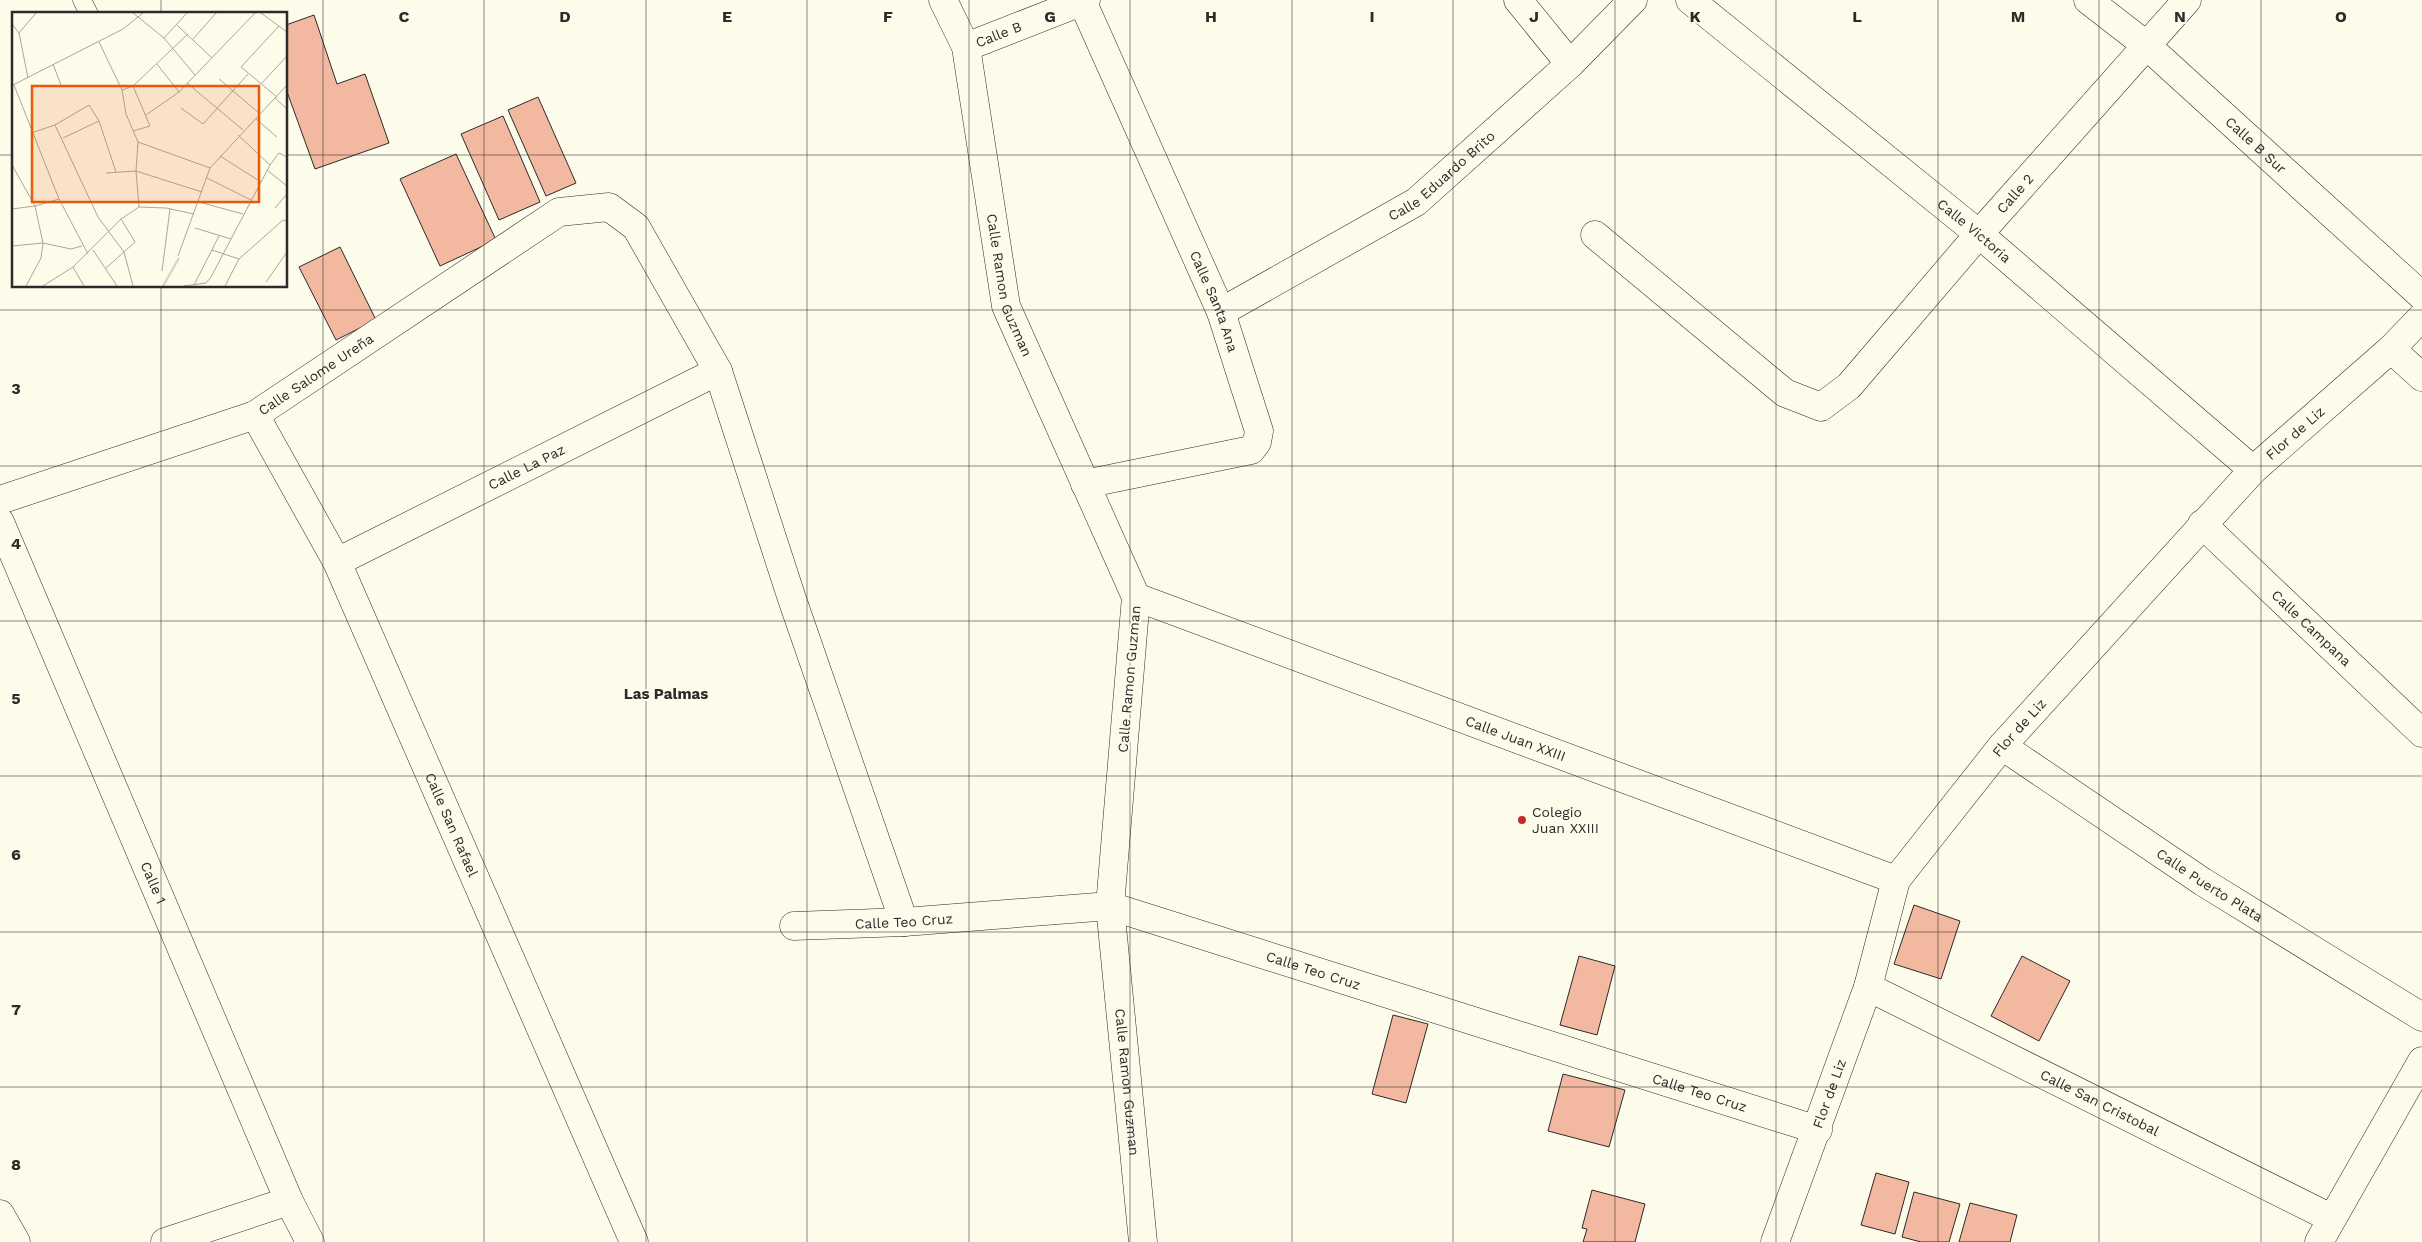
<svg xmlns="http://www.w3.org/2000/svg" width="2422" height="1242" viewBox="0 0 2422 1242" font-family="'Work Sans',sans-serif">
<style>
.building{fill:#f2b8a0;stroke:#2b2b2b}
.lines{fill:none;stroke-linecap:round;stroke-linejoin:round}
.lane-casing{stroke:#2b2b2b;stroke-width:19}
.street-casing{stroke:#2b2b2b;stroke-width:29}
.lane{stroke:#fdfbea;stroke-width:18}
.street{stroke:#fdfbea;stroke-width:28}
.grid{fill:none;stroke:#2b2b2b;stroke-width:1;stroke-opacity:0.55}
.poi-dot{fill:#c62828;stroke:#fdfbea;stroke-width:2}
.labels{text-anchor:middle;stroke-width:4;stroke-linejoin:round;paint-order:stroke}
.street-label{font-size:14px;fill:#2b2b2b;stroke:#fdfbea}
.poi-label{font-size:14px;fill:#2b2b2b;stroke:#fdfbea;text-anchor:start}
.neighbourhood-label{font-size:15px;font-weight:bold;fill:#2b2b2b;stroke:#fdfbea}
.inset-river{fill:none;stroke:#d8d7c9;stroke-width:2.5}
.inset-road{fill:none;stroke:#a9a89e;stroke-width:1}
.view{fill:#e8590c;fill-opacity:0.15;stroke:#e8590c;stroke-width:2.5}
.inset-edge{fill:none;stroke:#2b2b2b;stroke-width:2.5}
.grid-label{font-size:16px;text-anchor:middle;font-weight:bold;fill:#2b2b2b;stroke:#fdfbea;stroke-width:4;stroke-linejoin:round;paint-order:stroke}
</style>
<rect width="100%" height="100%" fill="#fdfbea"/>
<path class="building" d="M314,15L337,84L365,74L389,143L315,169L286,89V25Z
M538,97L576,183L546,196L508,110Z
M503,116L540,202L499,220L461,134Z
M456,154L496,240L440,266L400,179Z
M340,247L376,320L336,340L299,267Z
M1914,905L1960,921L1941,979L1894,964Z
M1579,956L1615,966L1597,1035L1560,1025Z
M2022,956L2070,981L2039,1041L1991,1016Z
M1393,1015L1428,1024L1406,1103L1372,1094Z
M1563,1074L1625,1090L1609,1147L1548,1131Z
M1876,1173L1909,1182L1895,1234L1861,1225Z
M1592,1190L1645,1204L1635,1242H1583L1587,1229L1582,1228Z
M1914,1192L1960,1204L1949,1242H1921L1902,1237Z
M1970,1203L2017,1215L2010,1242H1959Z"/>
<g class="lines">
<defs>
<path id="lane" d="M82,0L89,14"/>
<g id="street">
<path id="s1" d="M943,0L966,47L1006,306L1136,597L1110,906L1143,1242"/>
<path d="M1518,0L1570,64"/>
<path id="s2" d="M1690,0L1979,234L2253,470"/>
<path id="s3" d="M2088,0L2146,45L2422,296"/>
<path id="s4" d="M1083,3L1221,312L1259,431L1257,442L1251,450L1085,484"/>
<path id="s5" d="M966,47L1086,0"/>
<path id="s6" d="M1595,235L1785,393L1821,407L1849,386L1979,234L2187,0"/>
<path id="s7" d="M1221,312L1416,202L1570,64L1633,0"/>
<path d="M2391,349L2422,377"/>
<path id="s8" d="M255,415L337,562L634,1242"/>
<path id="s9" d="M0,500L255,415L559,212L609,207L636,227L718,371L792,599L904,922"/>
<path id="s10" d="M0,522L289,1201L310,1242"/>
<path id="s11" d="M2202,524L2422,733"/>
<path id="s12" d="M337,562L718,371"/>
<path id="s13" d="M1136,597L1896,880"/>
<path id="s14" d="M2002,746L2203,882L2422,1017"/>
<path id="s15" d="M794,926L904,922L1110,906L1818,1130"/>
<path id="s16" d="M1868,987L2331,1218"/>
<path d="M0,1214L16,1242"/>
<path d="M165,1242L289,1201"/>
<path id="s17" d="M1775,1242L1868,987L1896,880L2002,746L2253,470L2391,349L2422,317"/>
<path d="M2319,1242L2422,1061"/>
</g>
</defs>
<use href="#lane" class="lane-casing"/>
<use href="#street" class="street-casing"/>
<use href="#lane" class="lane"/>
<use href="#street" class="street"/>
</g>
<path class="grid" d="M161,0V14M323,0V1242M484,0V1242M646,0V1242M807,0V1242M969,0V1242M1130,0V1242M1292,0V1242M1453,0V1242M1615,0V1242M1776,0V1242M1938,0V1242M2099,0V1242M2261,0V1242M0,155H14M286,155H2422M161,286V1242M0,310H2422M0,466H2422M0,621H2422M0,776H2422M0,932H2422M0,1087H2422"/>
<circle class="poi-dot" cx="1522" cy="820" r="5"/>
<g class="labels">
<g class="street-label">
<text dy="5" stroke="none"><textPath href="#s5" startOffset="35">Calle B</textPath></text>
<text dy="5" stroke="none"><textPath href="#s3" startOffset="222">Calle B Sur</textPath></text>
<text dy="5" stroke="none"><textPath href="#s7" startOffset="260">Calle Eduardo Brito</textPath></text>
<text dy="5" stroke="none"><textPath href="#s6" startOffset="575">Calle 2</textPath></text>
<text dy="5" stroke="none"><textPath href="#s2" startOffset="366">Calle Victoria</textPath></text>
<text dy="5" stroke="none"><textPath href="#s1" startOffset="295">Calle Ramon Guzman</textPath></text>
<text dy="5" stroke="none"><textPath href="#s4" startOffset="326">Calle Santa Ana</textPath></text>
<text dy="5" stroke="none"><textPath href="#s9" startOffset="342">Calle Salome Ureña</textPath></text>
<text dy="5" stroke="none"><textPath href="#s17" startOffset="982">Flor de Liz</textPath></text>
<text dy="5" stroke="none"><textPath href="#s12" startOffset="212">Calle La Paz</textPath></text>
<text dy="5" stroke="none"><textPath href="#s11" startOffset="151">Calle Campana</textPath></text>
<text transform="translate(1129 679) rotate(-85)" y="5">Calle Ramon Guzman</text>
<text dy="5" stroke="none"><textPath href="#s17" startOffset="578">Flor de Liz</textPath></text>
<text dy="5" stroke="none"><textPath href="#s13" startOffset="405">Calle Juan XXIII</textPath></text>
<text dy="5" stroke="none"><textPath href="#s8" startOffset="455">Calle San Rafael</textPath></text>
<text dy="5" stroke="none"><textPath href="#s10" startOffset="392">Calle 1</textPath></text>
<text dy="5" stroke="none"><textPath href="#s14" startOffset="250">Calle Puerto Plata</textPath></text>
<text dy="5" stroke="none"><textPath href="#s15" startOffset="110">Calle Teo Cruz</textPath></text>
<text dy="5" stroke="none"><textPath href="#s15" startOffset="530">Calle Teo Cruz</textPath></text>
<text dy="5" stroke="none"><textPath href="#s1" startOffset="1120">Calle Ramon Guzman</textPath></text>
<text dy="5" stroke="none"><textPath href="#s15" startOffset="935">Calle Teo Cruz</textPath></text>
<text dy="5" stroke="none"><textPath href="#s17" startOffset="158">Flor de Liz</textPath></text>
<text dy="5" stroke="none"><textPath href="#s16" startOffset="259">Calle San Cristobal</textPath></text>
</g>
<g class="poi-label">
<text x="1532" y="817">Colegio<tspan x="1532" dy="16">Juan XXIII</tspan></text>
</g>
<g class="neighbourhood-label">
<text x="666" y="699">Las Palmas</text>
</g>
</g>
<g transform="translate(12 12)">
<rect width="275" height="275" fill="#fdfbea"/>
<path class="inset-river" d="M151,274L167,246"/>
<path class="inset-road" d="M121,1L152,26L183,63M249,1L275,20M0,12L7,21L16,66M165,13L200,46M7,21L24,1M152,26L175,1M181,27L204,1M87,30L110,78L114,102L126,130L124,159L127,195M41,52L49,73M145,52L167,80M207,67L248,102M175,71L231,118M249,72L275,44M1,73L111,17L131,1M2,73L47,187L76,242M121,74L138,114L121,119M110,78L121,74L176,22M265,85L229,55L267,14M263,86L275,97M169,96L191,112L236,62M134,103L167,80L243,1M244,107L265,125M43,113L86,205L112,240L121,274M19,121L43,113L77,93L87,109L104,160M226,123L258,153M51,126L87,109M126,130L198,156M208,144L249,170M0,153L23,194L31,231L29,246L14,274M255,158L275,174M94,161L124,159L190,180M195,166L239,188M187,190L231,202M127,195L154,196L182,202M263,196L275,182M0,197L23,194L47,187M183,216L219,227M0,234L31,231L59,237L70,234M81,238L105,274M200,238L227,247M166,244L198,156L275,73M61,255L72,274M93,257L123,230L109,207M150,259L158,197M254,270L275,240M182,273L207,224M31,274L61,255L109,207L127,195M172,274L194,271L199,265L258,153L267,141L275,145M213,274L227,247L271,208L275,209"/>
<path class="view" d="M20,74H247V190H20Z"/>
<rect width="275" height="275" class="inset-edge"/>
</g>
<g class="grid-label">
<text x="404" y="22">C</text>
<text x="565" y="22">D</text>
<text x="727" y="22">E</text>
<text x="888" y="22">F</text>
<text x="1050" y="22">G</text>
<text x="1211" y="22">H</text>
<text x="1372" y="22">I</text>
<text x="1534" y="22">J</text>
<text x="1695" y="22">K</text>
<text x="1857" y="22">L</text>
<text x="2018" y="22">M</text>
<text x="2180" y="22">N</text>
<text x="2341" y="22">O</text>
<text x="16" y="394">3</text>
<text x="16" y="549">4</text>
<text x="16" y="704">5</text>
<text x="16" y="860">6</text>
<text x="16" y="1015">7</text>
<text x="16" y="1170">8</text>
</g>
</svg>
